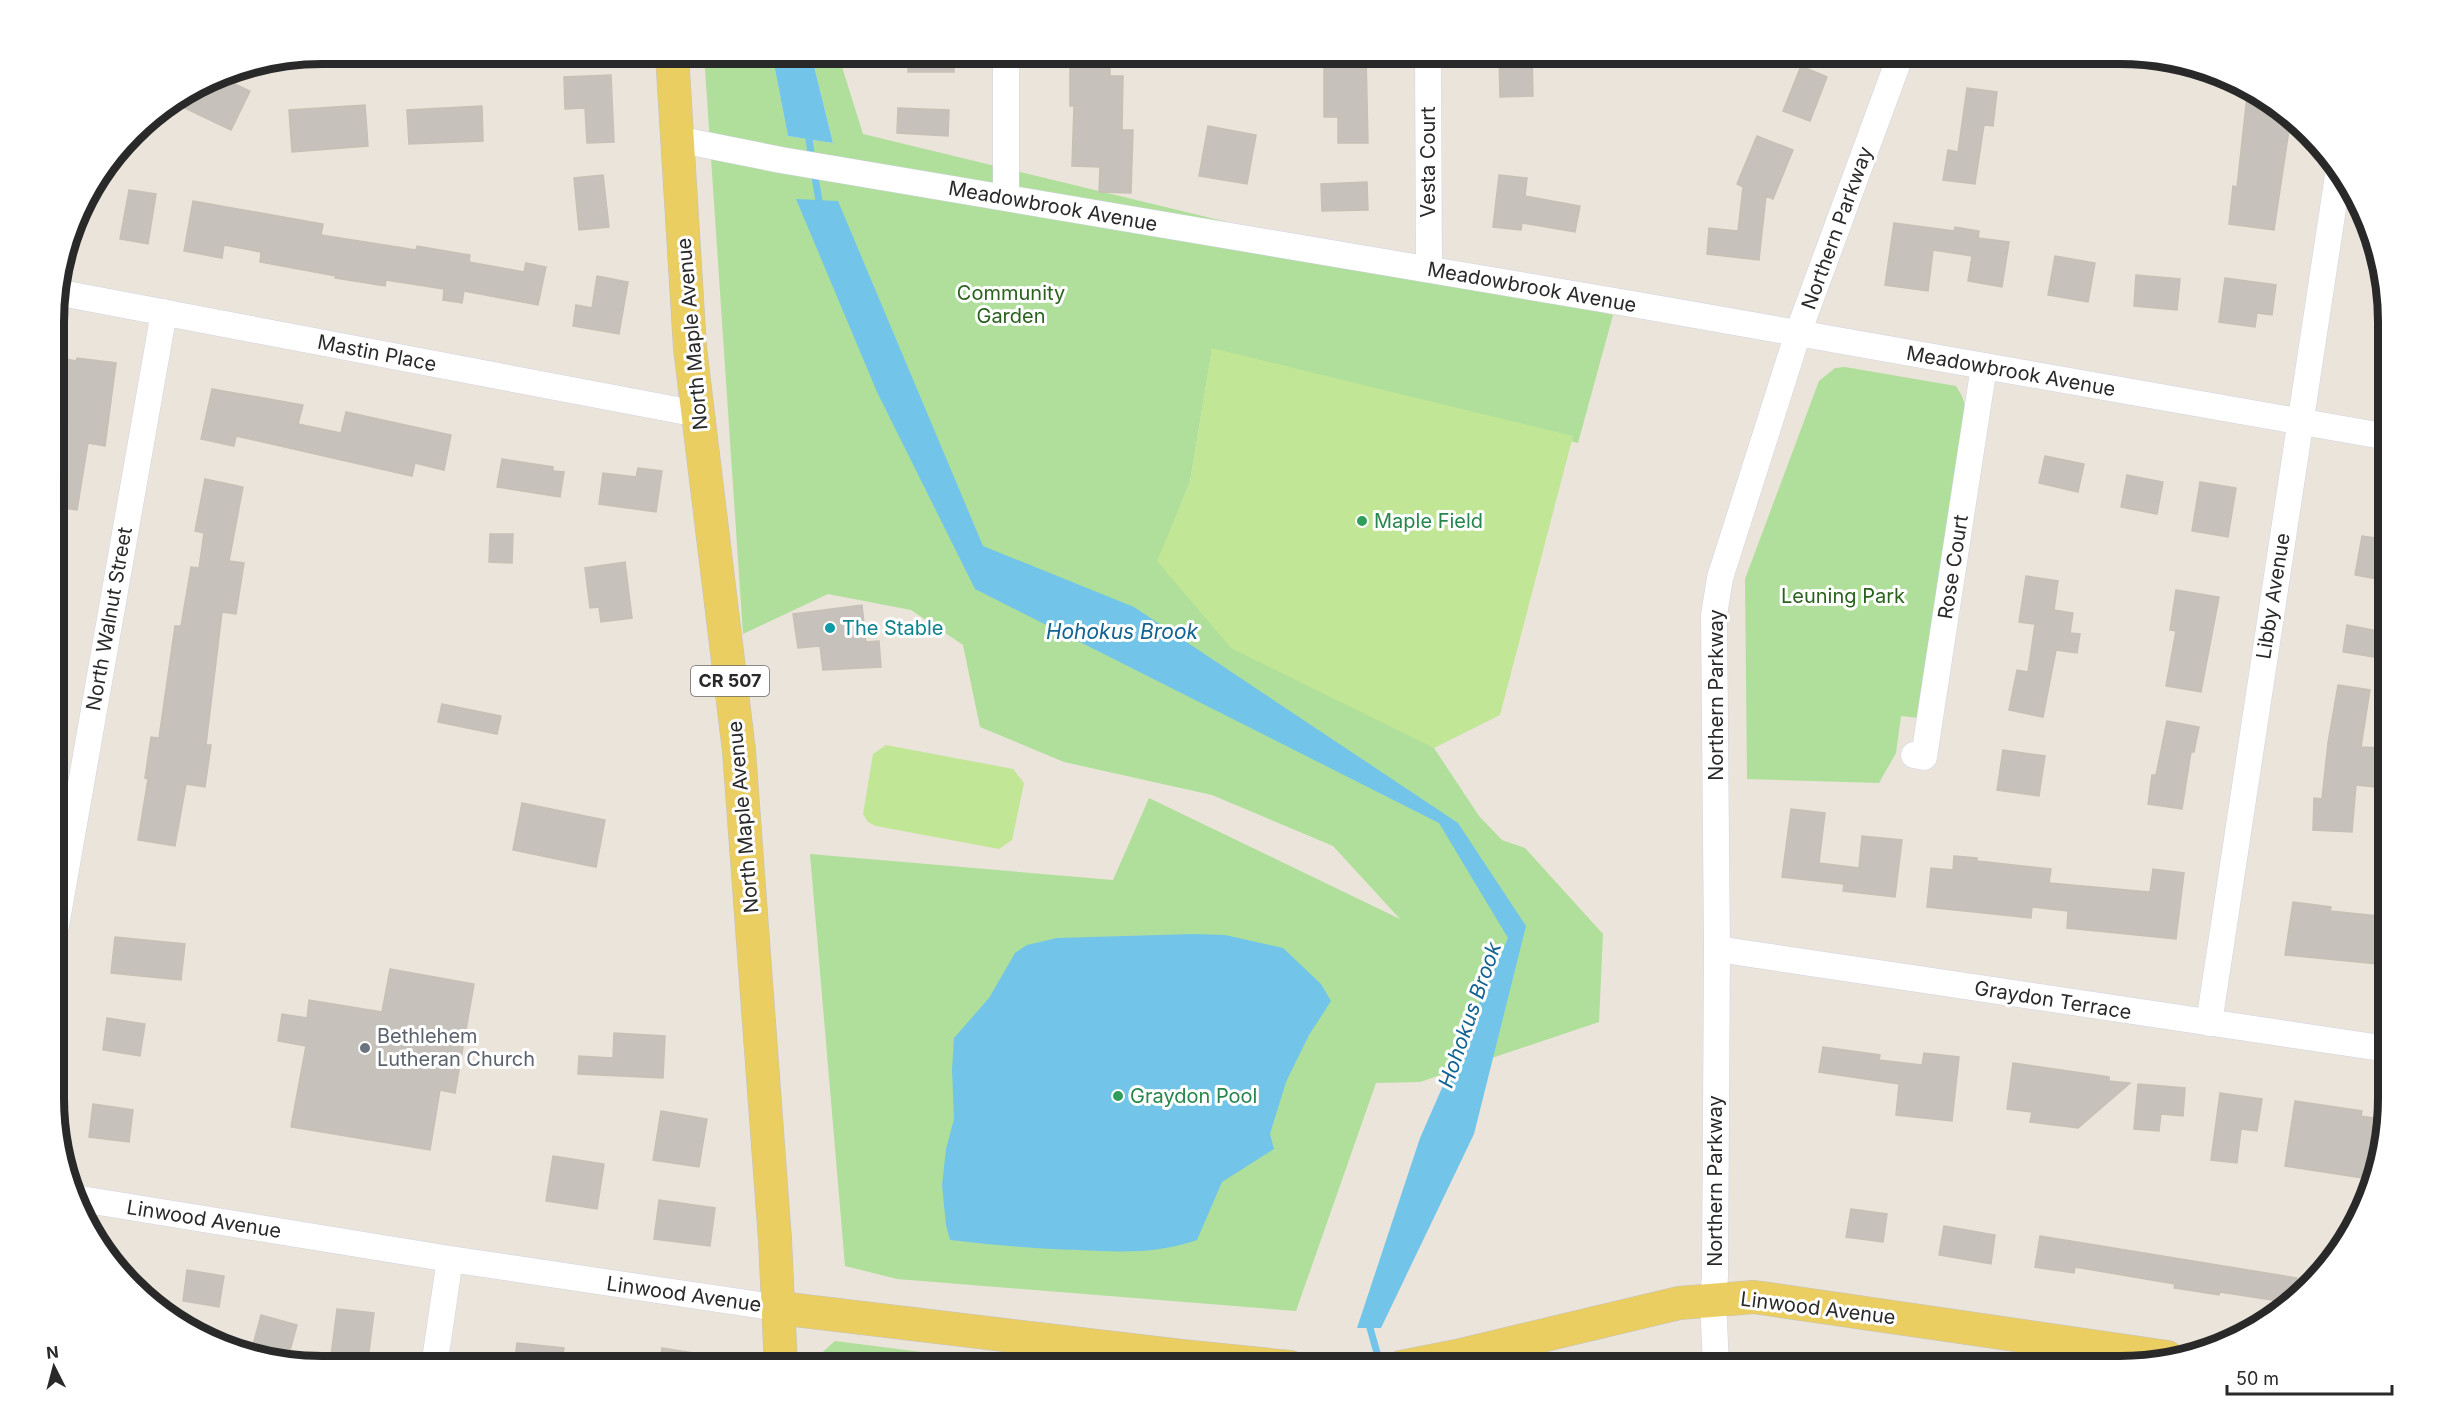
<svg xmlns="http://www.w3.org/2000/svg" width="2443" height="1421" viewBox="0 0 2443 1421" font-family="Inter,sans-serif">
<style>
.green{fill:#afdf9a}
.pitch{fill:#c1e696}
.water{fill:#72c5e9}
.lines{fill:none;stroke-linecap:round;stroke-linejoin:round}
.stream{stroke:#72c5e9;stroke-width:7}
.building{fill:#c6c1bb;stroke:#c6c0b5;stroke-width:1.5}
.minor-casing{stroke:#d0d3e1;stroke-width:27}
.major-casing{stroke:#c3c3c3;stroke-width:34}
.minor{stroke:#fff;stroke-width:26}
.major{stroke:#eace61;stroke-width:33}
.leisure-dot{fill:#2e9e5b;stroke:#fff;stroke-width:2}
.culture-dot{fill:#0f9aa8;stroke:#fff;stroke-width:2}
.worship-dot{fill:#6b7280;stroke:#fff;stroke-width:2}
.labels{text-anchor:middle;stroke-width:6;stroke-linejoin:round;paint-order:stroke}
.shield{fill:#fff;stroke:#696969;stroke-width:1.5}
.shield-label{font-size:18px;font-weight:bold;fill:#292929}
.street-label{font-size:20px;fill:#292929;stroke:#fff}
.park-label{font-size:20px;fill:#29621d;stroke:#fff}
.leisure-label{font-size:20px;fill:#27864d;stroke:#fff;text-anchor:start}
.culture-label{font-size:20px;fill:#0d838f;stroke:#fff;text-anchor:start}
.worship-label{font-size:20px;fill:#5b616d;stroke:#fff;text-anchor:start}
.water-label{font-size:21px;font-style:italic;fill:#136392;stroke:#fff}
.rim{fill:none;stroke:#292929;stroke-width:8}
</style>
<rect width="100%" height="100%" fill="#ebe4db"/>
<path class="green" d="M704,54H772L788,136L833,143L811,54H838L863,134L1613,315L1578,443L1212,349L1190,482L1158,561L1434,748L1479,816L1502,840L1525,848L1603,934L1599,1022L1420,1082L1376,1083L1296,1311L897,1279L845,1266L810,854L1113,880L1149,798L1400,919L1333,846L1212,795L1064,762L980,727L963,645L911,610L828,594L743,634Z
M1845,367L1956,386L1962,396L1965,406L1919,718L1901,716L1896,753L1879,783L1747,779L1745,579L1819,381L1835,368Z
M835,1341L1039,1367H813L816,1358Z"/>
<path class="pitch" d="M1212,348L1573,436L1500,715L1434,748L1231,648L1157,561L1190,482Z
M886,745L1013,769L1024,783L1012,840L999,849L876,826L868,822L863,814L873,754Z"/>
<path class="water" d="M772,54H811L833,143L788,136Z
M796,199L838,201L983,546L1134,607L1458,823L1526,926L1474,1134L1381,1328H1357L1420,1138L1508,938L1439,823L975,589L877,392Z
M1193,934L1225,935L1283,948L1321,984L1331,1001L1309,1035L1286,1082L1270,1134L1274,1149L1222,1182L1197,1240C1158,1254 1120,1252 1079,1250C1036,1249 993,1245 950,1240L946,1225L942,1185L946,1149L954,1119L952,1070L954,1038L989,998L1015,953L1027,945L1057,938Z"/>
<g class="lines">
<path class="stream" d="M808,132L812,160
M814,171L820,207
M1373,1320L1370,1328L1381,1367"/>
</g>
<path class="building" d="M908,54H954V72H908Z
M1070,54H1110V76H1123L1122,130H1133L1131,193L1099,192L1100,167L1072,166L1074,106H1070Z
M1324,54H1366L1368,143H1338V117H1324Z
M1499,54H1532L1533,96L1500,97Z
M1801,66L1827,77L1810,121L1783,111Z
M611,75L614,142L587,143L585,108L565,109L564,77Z
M218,76L250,91L231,130L174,103Z
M2248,87L2255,90L2290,123L2274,230L2229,224L2233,186L2237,187Z
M1967,88L1997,92L1993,126L1984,125L1975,184L1943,180L1948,150L1958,152Z
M365,105L368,146L292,152L289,110Z
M482,106L483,141L409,144L407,110Z
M898,108L949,110L948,136L897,133Z
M1208,126L1256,135L1247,184L1199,176Z
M1757,136L1793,150L1773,199L1766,196L1759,260L1707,254L1709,228L1738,231L1743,187L1737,184Z
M603,175L609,227L579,230L574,178Z
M1499,175L1527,178L1525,196L1580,206L1575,232L1522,223L1521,230L1493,227Z
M1367,182L1368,210L1322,211L1321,184Z
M129,190L156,194L148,244L120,239Z
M193,201L323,224L321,235L416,250L417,246L470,255L469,262L524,272L526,263L546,267L538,305L464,291L462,303L443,300L444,289L386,280L385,286L335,278L336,276L260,262L261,252L224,245L222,258L184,251Z
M1894,223L1954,231L1955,227L1979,231L1978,238L2009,242L2002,287L1968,281L1972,256L1933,250L1928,291L1885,285Z
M2055,256L2095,263L2088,302L2048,295Z
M2136,275L2180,279L2177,310L2134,306Z
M597,276L628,282L619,334L573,326L576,305L592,308Z
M2225,278L2276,285L2272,315L2257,313L2255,327L2219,322Z
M56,357L76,361L77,358L116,363L105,446L88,443L77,510L56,507Z
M212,389L303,405L298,424L341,433L346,412L451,435L444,470L415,463L412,476L236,436L234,446L201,439Z
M2045,456L2084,464L2078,492L2039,483Z
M502,459L553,467V471L564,472L560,497L497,487Z
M638,468L662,471L656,512L599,504L603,473L636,477Z
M2127,475L2163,482L2157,514L2121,507Z
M205,479L243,487L229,561L244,563L236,614L222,612L206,745H211L205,787L186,784L175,846L138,840L148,779L145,778L151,737L159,738L175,626H181L191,567L199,568L204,533L195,531Z
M2200,482L2236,488L2228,537L2192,531Z
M490,534H513L512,563L489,562Z
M2362,536L2388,540V581L2355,575Z
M625,562L632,618L601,622L599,607L590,608L585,568Z
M2026,576L2058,581L2054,610L2073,613L2070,633L2080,634L2077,653L2056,650L2043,717L2009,710L2017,670L2028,672L2035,624L2019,622Z
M2176,590L2219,597L2201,692L2166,686L2176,631L2170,630Z
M862,605L866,642L879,641L881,667L823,670L820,646L798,648L793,614Z
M2347,625L2383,632L2379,658L2343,652Z
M2338,685L2370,690L2361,747L2379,748L2375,787L2356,785L2352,832L2313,830L2314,798L2322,799L2328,743Z
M442,704L501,716L497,734L438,722Z
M2167,721L2199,727L2194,752H2191L2182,809L2148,804L2152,775H2156Z
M2003,750L2045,756L2039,796L1997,790Z
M522,803L605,820L596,867L513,850Z
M1791,809L1825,813L1819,863L1859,868L1862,836L1902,840L1895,897L1843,891L1844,884L1782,877Z
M1954,856L1977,858V861L2051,869L2049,883L2150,892L2153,869L2184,873L2176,939L2067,928L2068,911L2032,907L2031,918L1927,907L1931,868L1953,870Z
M2293,902L2331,907L2330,911L2388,917V965L2285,955Z
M115,937L185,944L181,980L111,973Z
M390,969L474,984L455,1093L440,1090L430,1150L291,1127L306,1046L278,1041L282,1014L307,1018L309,1000L382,1012Z
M107,1018L145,1024L140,1056L103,1050Z
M614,1033L665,1036L663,1078L578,1074L579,1056L613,1058Z
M1823,1047L1880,1055L1879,1060L1922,1065L1924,1053L1959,1057L1952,1121L1896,1115L1899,1084L1819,1072Z
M2013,1063L2109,1077V1081L2130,1083L2078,1128L2030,1122L2032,1112L2007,1109Z
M2138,1084L2185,1088L2183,1116L2161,1114L2159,1131L2134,1129Z
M2220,1093L2262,1099L2257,1131L2241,1129L2237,1163L2211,1160Z
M2295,1101L2362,1111L2361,1116L2387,1120L2369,1179L2285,1166Z
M93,1104L133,1110L129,1142L89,1137Z
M661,1111L707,1119L699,1167L653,1160Z
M553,1156L604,1164L597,1209L546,1201Z
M659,1200L715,1208L710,1246L654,1239Z
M1851,1209L1887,1214L1883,1242L1846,1237Z
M1944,1226L1995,1235L1991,1264L1939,1255Z
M2040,1236L2297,1278L2294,1301L2291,1303L2220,1292L2219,1295L2174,1288L2175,1284L2075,1267L2074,1273L2035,1267Z
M187,1270L224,1276L219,1307L183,1301Z
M337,1309L374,1313L367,1367L330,1364Z
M261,1315L297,1325L287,1362L250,1356Z
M517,1343L564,1348L561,1367H514Z
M662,1348L719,1357L718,1367H659Z"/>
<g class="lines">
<defs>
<path id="minor" d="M1428,54L1429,269
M676,139L781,160L1638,305L2388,437
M1006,198V54
M56,292L698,414
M1914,755L1924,757L1984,366
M56,926L164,312
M1717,949L2388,1049
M2209,1023L2339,169
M81,1199L450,1259L779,1308
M434,1367L450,1259
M1716,1367L1713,1299L1715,1276L1717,949L1714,615L1720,578L1798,333L1901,54"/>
<path id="major" d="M672,54L690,348L739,751L775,1240L781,1367
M779,1308L1181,1356L1290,1367
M1401,1367L1457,1356L1679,1303L1754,1297L2167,1357"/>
</defs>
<use href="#minor" class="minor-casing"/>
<use href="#major" class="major-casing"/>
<use href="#minor" class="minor"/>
<use href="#major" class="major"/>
</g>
<g class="leisure-dot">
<circle cx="1362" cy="521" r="6"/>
<circle cx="1118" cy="1096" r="6"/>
</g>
<circle class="culture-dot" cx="830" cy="628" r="6"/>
<circle class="worship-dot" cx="365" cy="1048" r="6"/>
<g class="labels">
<rect class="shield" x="691" y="666" width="78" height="30" rx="4.5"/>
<g class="shield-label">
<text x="730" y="687">CR 507</text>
</g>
<g class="street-label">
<text transform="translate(1428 162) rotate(-90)" y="7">Vesta Court</text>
<text transform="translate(1053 206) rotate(10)" y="7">Meadowbrook Avenue</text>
<text transform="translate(1837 228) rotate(-70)" y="7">Northern Parkway</text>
<text transform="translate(1532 287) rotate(10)" y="7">Meadowbrook Avenue</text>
<text transform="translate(692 334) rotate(-95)" y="7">North Maple Avenue</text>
<text transform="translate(377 353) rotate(11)" y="7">Mastin Place</text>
<text transform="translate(2011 371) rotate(10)" y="7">Meadowbrook Avenue</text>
<text transform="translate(1953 567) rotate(-81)" y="7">Rose Court</text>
<text transform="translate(2273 596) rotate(-81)" y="7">Libby Avenue</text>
<text transform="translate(109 619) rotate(-80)" y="7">North Walnut Street</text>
<text transform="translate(1716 695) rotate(-90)" y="7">Northern Parkway</text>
<text transform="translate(743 817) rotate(-95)" y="7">North Maple Avenue</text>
<text transform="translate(2053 1000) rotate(9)" y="7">Graydon Terrace</text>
<text transform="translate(1715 1181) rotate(-90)" y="7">Northern Parkway</text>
<text transform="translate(204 1219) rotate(9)" y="7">Linwood Avenue</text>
<text transform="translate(684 1294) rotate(8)" y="7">Linwood Avenue</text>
<text transform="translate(1818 1308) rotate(7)" y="7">Linwood Avenue</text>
</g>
<g class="park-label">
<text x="1011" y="300">Community<tspan x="1011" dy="23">Garden</tspan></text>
<text x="1843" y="603">Leuning Park</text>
</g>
<g class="leisure-label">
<text x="1374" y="528">Maple Field</text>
<text x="1130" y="1103">Graydon Pool</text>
</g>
<g class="culture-label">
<text x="842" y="635">The Stable</text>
</g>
<g class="worship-label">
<text x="377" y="1043">Bethlehem<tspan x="377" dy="23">Lutheran Church</tspan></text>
</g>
<g class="water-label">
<text x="1122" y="639">Hohokus Brook</text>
<text transform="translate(1470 1015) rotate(-71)" y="7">Hohokus Brook</text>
</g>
</g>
<path d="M0 0H2443V1421H0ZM322 64H2120A258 258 0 0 1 2378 322V1098A258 258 0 0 1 2120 1356H322A258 258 0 0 1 64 1098V322A258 258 0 0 1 322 64Z" fill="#fff" fill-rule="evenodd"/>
<path class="rim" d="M322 64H2120A258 258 0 0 1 2378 322V1098A258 258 0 0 1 2120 1356H322A258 258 0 0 1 64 1098V322A258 258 0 0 1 322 64Z"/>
<g transform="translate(54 1367) rotate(354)" stroke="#ffffff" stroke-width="4.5" paint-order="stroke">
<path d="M0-4.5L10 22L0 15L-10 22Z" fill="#292929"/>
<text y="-9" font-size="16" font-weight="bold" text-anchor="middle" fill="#292929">N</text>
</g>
<path d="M2227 1385v9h165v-9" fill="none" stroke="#292929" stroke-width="3"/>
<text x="2236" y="1385" font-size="18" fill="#292929" stroke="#ffffff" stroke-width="4.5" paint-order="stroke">50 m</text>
</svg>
